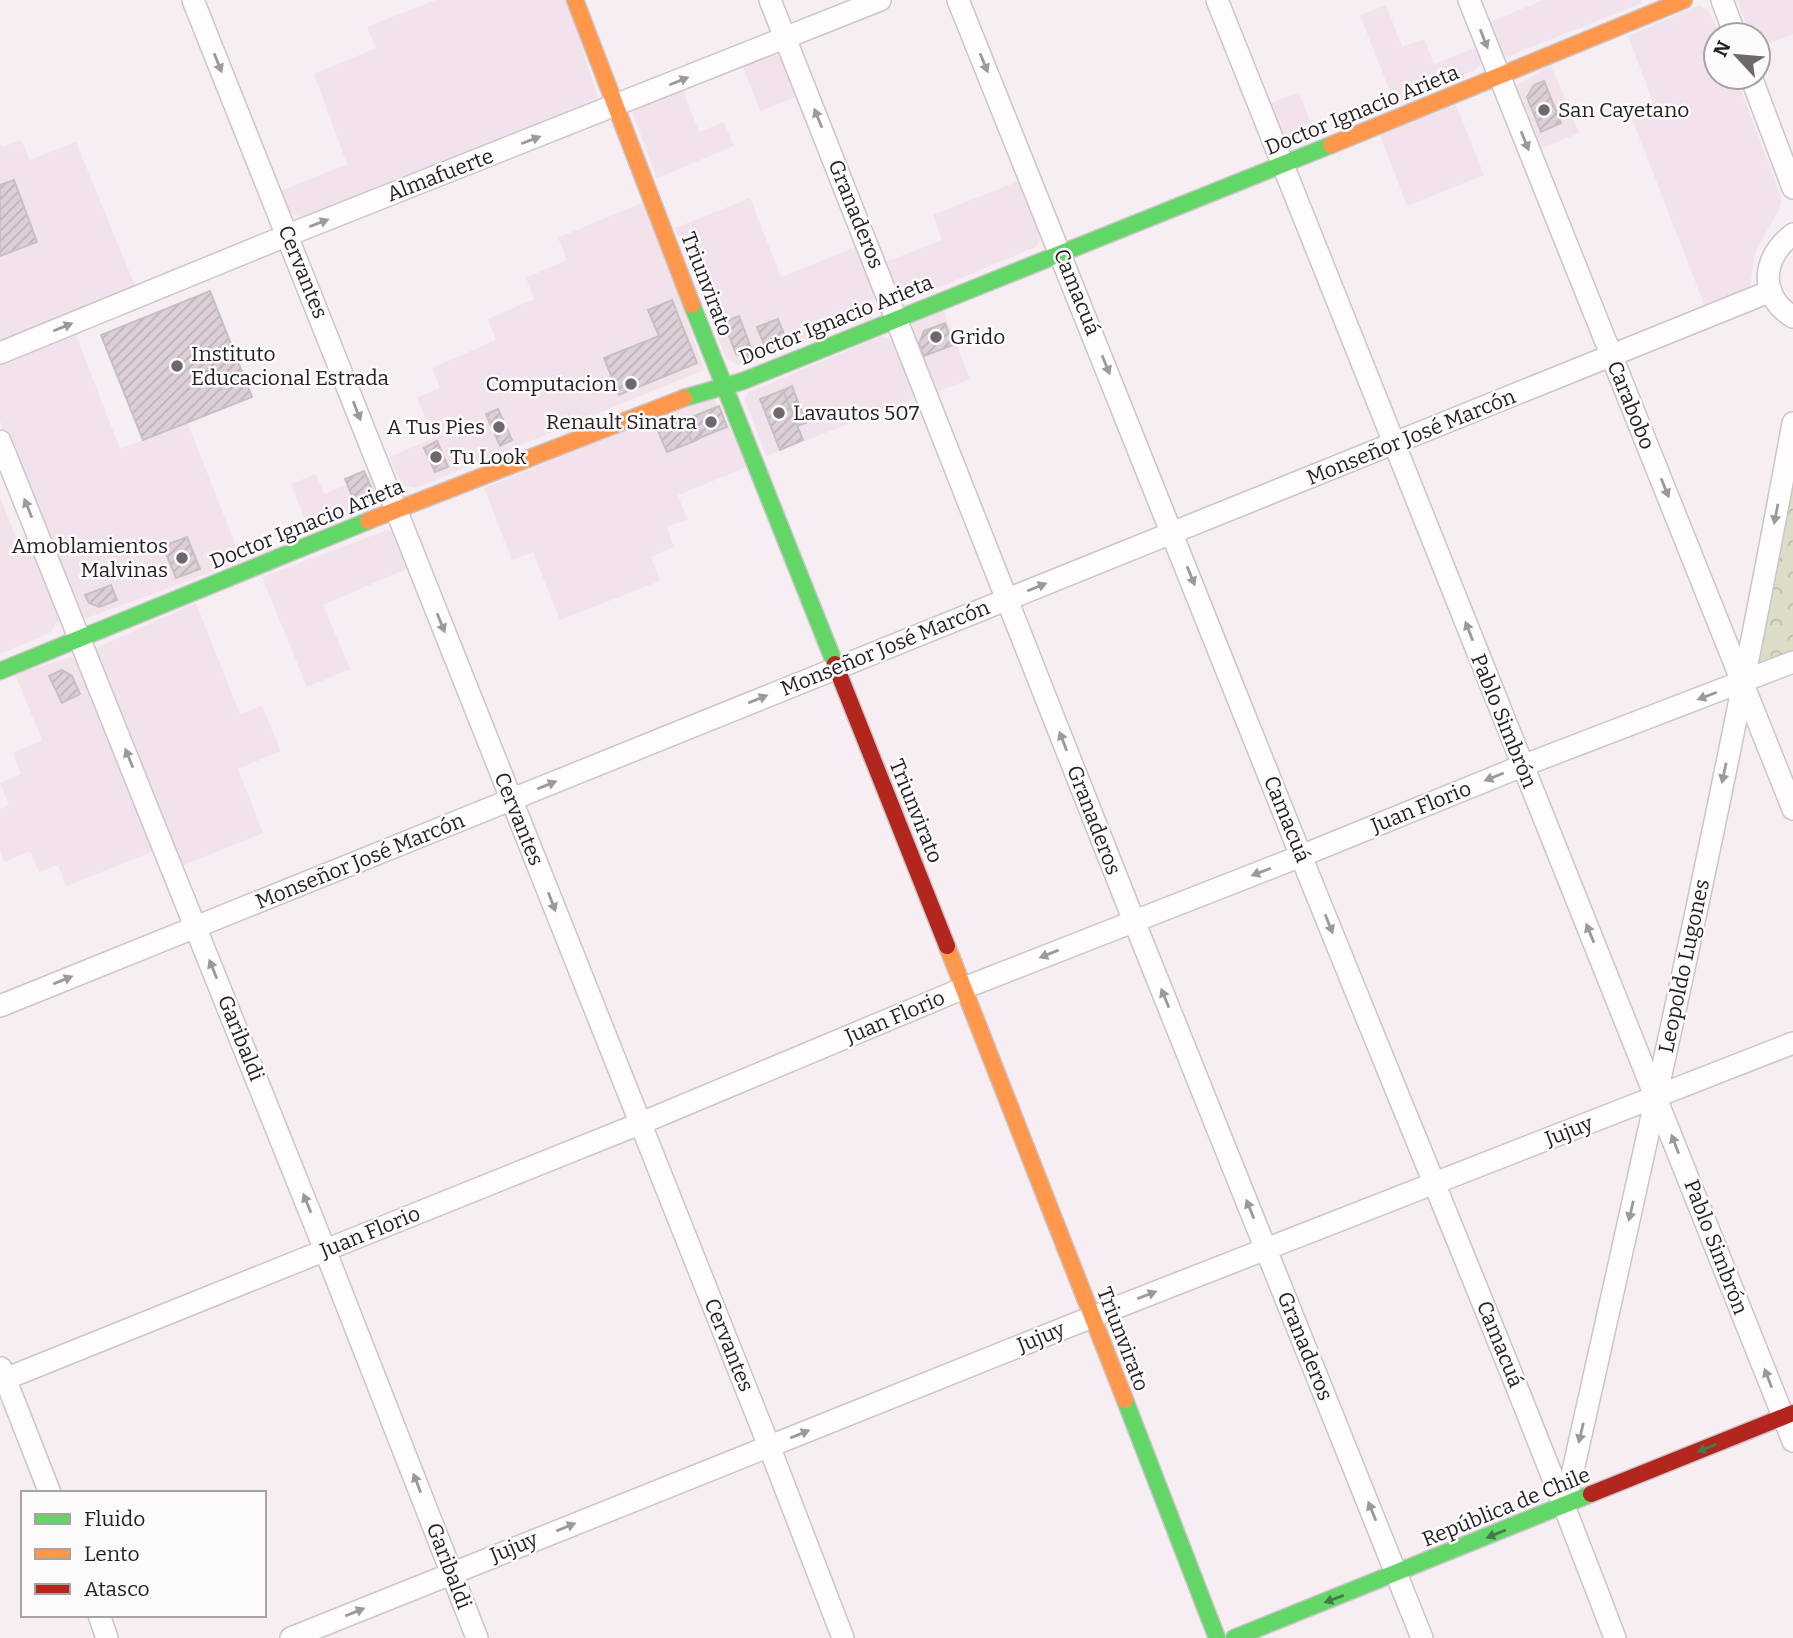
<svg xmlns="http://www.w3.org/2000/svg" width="1793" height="1638" viewBox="0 0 1793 1638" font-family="Bitter,serif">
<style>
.built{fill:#f2e2ec}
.park{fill:url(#park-crowns)}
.building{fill:url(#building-hatch);stroke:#c6c0c3;stroke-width:2}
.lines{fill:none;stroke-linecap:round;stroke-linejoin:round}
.street-casing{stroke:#cbc5c8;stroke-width:24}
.fast-casing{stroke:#cbc5c8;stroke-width:19}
.slow-casing{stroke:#cbc5c8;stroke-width:19}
.jam-casing{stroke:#cbc5c8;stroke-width:19}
.street{stroke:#fefcfd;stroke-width:21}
.fast{stroke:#63d668;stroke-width:16}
.slow{stroke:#ff974d;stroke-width:16}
.jam{stroke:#b3261e;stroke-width:16}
.oneway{fill:#9c999a}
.oneway2{fill:#447a45}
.poi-dot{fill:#6e676b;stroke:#fefbfd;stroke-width:2.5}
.labels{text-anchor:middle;stroke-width:5;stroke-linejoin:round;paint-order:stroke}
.street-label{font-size:21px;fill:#241f22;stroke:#fefbfd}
.poi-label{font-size:21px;fill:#241f22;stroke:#fefbfd;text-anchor:start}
</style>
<defs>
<pattern id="park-crowns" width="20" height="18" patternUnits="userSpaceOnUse" patternTransform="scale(1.75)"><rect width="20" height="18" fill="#dcdcc7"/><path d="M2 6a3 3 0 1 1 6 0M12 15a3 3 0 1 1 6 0" fill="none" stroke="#bdbcab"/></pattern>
<pattern id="building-hatch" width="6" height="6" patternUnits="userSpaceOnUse" patternTransform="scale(1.75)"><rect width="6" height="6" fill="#ddcfd8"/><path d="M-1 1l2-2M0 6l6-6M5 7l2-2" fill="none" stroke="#beb1b9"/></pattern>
</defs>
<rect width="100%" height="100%" fill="#f6eef2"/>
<path class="built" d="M436,0H567L598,98L592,103L305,217L292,214L289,210L280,191L347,164L314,74L376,48L367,27Z
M1543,0H1641L1642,3L1509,56L1503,54L1498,50L1488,23Z
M1738,0H1793V34L1758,48V35H1750Z
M1386,5L1402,47L1424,39L1434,64L1478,47L1482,56L1481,64L1475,70L1394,102L1360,15Z
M1699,5L1708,10L1720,35H1716V77H1736L1780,194L1781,201L1779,210L1756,250L1750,286L1745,292L1706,309L1629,111L1653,102L1628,36Z
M766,52L779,56L783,60L798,96L760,111L741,62Z
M1551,65L1579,133L1540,149L1516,90L1517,85Z
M681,86L699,132L724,122L734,146L657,178L633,114L635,108Z
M1299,92L1315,135L1294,143H1285L1265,105Z
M1456,105L1484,175L1407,206L1380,135Z
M21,140L30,160L76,142L135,286L0,341V144L2,147Z
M1022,180L1043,234L1036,247L910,299H902L895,295L883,263L942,240L933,215Z
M750,198L781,277L858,246L875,289L872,308L865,314L738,365L726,358L675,228Z
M646,201L704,370L416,488L402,486L390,457L434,438L417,398L440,388L432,368L496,340L488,319L534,299L526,278L567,260L558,238Z
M943,309L970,379L934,393L910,331L913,323Z
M74,330L120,449L187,422L242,561L87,618L78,612L0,421V359Z
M882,336L893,342L915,398L766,456L745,400L747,393Z
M712,395L750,466L678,495L687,519L667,527L674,547L651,557L660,581L560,620L533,552L512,560L484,488Z
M316,474L324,494L372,475L376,485V496L371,505L310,532L291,484Z
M0,497L16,538L27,534L58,611L59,620L50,633L0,654Z
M387,530L394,533L411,567L323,605L350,669L307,687L262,577Z
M196,603L240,714L262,706L281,751L238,769L263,833L179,867L95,657L96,648Z
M71,657L78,663L154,851L66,886L58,865L39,872L30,851L4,862L0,851V809L9,805L0,783L21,774L13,753L42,740L15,674Z"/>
<path class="park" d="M1793,474V657L1756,665Z"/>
<path class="building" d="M1544,81L1561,123L1541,132L1527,97L1534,85Z
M14,180L37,242L0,256V185Z
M210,291L252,397L143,440L101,335Z
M672,300L697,363L619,395L604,358L659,336L648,310Z
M739,316L754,356L747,359L736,354L724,322Z
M778,319L788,344L767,352L757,327Z
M945,323L953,345L924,356L919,344L924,331Z
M792,386L806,423L797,426L783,390Z
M783,390L803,440L780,450L760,399Z
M719,406L727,427L702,437L694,416Z
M498,409L512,440L500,446L486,414Z
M694,416L702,437L692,442L683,420Z
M683,420L692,442L667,452L658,431Z
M437,441L448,467L435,472L424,448Z
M364,471L371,487L365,501L356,505L345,479Z
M187,537L200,569L176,578L163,546Z
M111,585L117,600L99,607L89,603L85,595Z
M62,670L72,676L80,694L62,703L49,676Z"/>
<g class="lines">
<defs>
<path id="street" d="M193,0L769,1446L843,1638
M770,0L1134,921L1422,1638
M958,0C1074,285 1186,571 1301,856C1406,1117 1515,1375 1615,1638
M1217,0L1793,1441
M1469,0L1793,809
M1722,0L1735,35
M1751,77L1793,188
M1793,234C1762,258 1758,295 1793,317
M0,353L288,235L880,0
M0,441L325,1250L477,1638
M0,1006L1771,291
M1,1368L50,1493
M0,1381L639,1124L964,988L1301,856L1522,766L1793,662
M1565,1506C1646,1146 1727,786 1793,423
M99,1615L107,1638
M291,1638L1092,1317L1793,1043"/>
<path id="fast" d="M692,305L835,664
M684,398L743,381L1331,145
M0,671L368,521
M1125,1400L1217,1638
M1234,1638L1591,1494"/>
<path id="slow" d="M575,0L692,305
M1331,145L1684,0
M368,521L684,398
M947,946L1125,1400"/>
<path id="jam" d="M835,664L947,946
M1591,1494L1793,1413"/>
</defs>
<use href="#street" class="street-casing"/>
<use href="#fast" class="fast-casing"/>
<use href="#slow" class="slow-casing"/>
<use href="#jam" class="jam-casing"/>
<use href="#street" class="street"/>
<use href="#fast" class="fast"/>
<use href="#slow" class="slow"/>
<use href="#jam" class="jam"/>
</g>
<defs><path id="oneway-solid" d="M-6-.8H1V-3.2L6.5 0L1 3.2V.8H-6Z" transform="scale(1.75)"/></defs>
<g class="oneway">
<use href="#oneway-solid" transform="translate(1484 39) rotate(69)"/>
<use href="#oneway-solid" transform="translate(218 63) rotate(68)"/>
<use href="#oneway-solid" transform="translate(984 63) rotate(68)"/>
<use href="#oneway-solid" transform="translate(679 81) rotate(-22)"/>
<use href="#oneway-solid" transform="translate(818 118) rotate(-112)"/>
<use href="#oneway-solid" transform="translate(531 140) rotate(-21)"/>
<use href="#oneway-solid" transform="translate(1525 141) rotate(68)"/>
<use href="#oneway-solid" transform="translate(319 223) rotate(-21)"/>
<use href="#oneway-solid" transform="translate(63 327) rotate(-22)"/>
<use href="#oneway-solid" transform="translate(1106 365) rotate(68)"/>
<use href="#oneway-solid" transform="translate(357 411) rotate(69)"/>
<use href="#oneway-solid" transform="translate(1665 488) rotate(68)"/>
<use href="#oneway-solid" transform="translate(28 508) rotate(-112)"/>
<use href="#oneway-solid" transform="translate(1776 514) rotate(101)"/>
<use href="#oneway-solid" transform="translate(1191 576) rotate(68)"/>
<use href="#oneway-solid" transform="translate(1037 587) rotate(-22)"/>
<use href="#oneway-solid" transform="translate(441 623) rotate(68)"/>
<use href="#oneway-solid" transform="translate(1469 631) rotate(-111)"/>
<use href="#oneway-solid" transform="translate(1707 696) rotate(159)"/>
<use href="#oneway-solid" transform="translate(758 699) rotate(-22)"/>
<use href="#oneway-solid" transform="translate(1063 741) rotate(-111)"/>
<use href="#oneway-solid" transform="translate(129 758) rotate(-112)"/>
<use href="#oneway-solid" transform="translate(1724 773) rotate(102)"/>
<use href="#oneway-solid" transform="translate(1494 777) rotate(158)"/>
<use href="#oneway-solid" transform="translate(547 785) rotate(-22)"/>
<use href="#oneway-solid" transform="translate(1261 872) rotate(159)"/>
<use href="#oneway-solid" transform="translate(552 902) rotate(69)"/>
<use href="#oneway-solid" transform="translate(1329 924) rotate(68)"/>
<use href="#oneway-solid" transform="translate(1590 933) rotate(-112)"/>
<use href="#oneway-solid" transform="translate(1049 954) rotate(158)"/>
<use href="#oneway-solid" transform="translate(213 969) rotate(-112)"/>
<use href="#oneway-solid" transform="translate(63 980) rotate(-22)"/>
<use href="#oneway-solid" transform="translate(1165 998) rotate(-112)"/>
<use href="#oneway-solid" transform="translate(1675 1144) rotate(-111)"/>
<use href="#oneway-solid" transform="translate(307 1203) rotate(-112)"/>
<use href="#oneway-solid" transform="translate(1250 1209) rotate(-112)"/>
<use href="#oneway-solid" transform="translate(1631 1211) rotate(103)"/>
<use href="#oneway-solid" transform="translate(1147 1295) rotate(-21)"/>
<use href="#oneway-solid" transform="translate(1768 1378) rotate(-111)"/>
<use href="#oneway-solid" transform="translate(1581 1433) rotate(103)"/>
<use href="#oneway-solid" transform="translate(800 1434) rotate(-22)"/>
<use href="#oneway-solid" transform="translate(417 1483) rotate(-111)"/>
<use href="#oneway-solid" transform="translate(1372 1511) rotate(-112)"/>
<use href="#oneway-solid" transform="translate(566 1527) rotate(-22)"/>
<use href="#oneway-solid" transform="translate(355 1612) rotate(-22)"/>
</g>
<g class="oneway2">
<use href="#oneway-solid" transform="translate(1707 1448) rotate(158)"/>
<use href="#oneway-solid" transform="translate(1496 1534) rotate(158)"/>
<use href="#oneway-solid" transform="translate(1334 1599) rotate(159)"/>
</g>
<g class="poi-dot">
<circle cx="1544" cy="110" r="7"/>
<circle cx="936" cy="337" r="7"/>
<circle cx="177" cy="366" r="7"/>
<circle cx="631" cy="384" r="7"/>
<circle cx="779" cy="413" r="7"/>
<circle cx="711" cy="422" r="7"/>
<circle cx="499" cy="427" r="7"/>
<circle cx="436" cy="457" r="7"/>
<circle cx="182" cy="558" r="7"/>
</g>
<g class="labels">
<g class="street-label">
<text transform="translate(1362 110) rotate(-22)" y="7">Doctor Ignacio Arieta</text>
<text transform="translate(440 175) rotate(-21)" y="7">Almafuerte</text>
<text transform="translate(856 214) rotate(68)" y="7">Granaderos</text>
<text transform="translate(303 272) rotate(68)" y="7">Cervantes</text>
<text transform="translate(707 284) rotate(69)" y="7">Triunvirato</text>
<text transform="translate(1077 292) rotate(68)" y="7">Camacuá</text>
<text transform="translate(836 320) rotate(-22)" y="7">Doctor Ignacio Arieta</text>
<text transform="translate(1631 405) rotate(68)" y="7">Carabobo</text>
<text transform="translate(1411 437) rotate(-22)" y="7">Monseñor José Marcón</text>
<text transform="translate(307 524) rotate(-22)" y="7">Doctor Ignacio Arieta</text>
<text transform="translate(885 648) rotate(-22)" y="7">Monseñor José Marcón</text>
<text transform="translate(1504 721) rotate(68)" y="7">Pablo Simbrón</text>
<text transform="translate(1421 807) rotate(-22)" y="7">Juan Florio</text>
<text transform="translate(916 811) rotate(68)" y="7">Triunvirato</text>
<text transform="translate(519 819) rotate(68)" y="7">Cervantes</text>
<text transform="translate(1287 819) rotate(68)" y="7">Camacuá</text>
<text transform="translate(1094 820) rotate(69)" y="7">Granaderos</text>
<text transform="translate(360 861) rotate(-22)" y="7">Monseñor José Marcón</text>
<text transform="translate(1684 966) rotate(-78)" y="7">Leopoldo Lugones</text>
<text transform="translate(895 1017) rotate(-23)" y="7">Juan Florio</text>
<text transform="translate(241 1038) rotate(68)" y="7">Garibaldi</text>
<text transform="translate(1569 1131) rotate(-21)" y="7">Jujuy</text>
<text transform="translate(370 1232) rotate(-22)" y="7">Juan Florio</text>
<text transform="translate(1716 1247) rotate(69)" y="7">Pablo Simbrón</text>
<text transform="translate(1041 1337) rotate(-22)" y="7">Jujuy</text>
<text transform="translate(1123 1339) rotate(69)" y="7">Triunvirato</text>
<text transform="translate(1500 1344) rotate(68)" y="7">Camacuá</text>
<text transform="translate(729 1345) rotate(68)" y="7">Cervantes</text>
<text transform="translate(1305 1346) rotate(68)" y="7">Granaderos</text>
<text transform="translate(1506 1507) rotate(-22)" y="7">República de Chile</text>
<text transform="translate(514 1547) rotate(-22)" y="7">Jujuy</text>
<text transform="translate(449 1566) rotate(69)" y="7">Garibaldi</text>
</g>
<g class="poi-label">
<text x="1558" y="117">San Cayetano</text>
<text x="950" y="344">Grido</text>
<text x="191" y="361">Instituto<tspan x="191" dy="24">Educacional Estrada</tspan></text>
<text x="617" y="391" text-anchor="end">Computacion</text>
<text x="793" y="420">Lavautos 507</text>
<text x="697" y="429" text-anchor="end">Renault Sinatra</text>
<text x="485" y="434" text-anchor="end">A Tus Pies</text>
<text x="450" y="464">Tu Look</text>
<text x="168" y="553" text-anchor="end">Amoblamientos<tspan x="168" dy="24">Malvinas</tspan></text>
</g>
</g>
<rect x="21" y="1491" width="245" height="126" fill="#fefbfd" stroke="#a7a3a5" stroke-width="2"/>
<rect x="35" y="1514" width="35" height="10" fill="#63d668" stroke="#a7a3a5" stroke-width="2"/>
<text x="84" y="1526" font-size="21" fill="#241f22">Fluido</text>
<rect x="35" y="1549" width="35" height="10" fill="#ff974d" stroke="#a7a3a5" stroke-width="2"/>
<text x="84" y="1561" font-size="21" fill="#241f22">Lento</text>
<rect x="35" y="1584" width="35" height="10" fill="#b3261e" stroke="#a7a3a5" stroke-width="2"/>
<text x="84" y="1596" font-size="21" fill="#241f22">Atasco</text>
<g transform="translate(1737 56) rotate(296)"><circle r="33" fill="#fefbfd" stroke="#a7a3a5" stroke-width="2"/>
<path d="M0-5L12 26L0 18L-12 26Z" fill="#6e676b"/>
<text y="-10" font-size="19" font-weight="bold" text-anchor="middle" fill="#241f22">N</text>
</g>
</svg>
